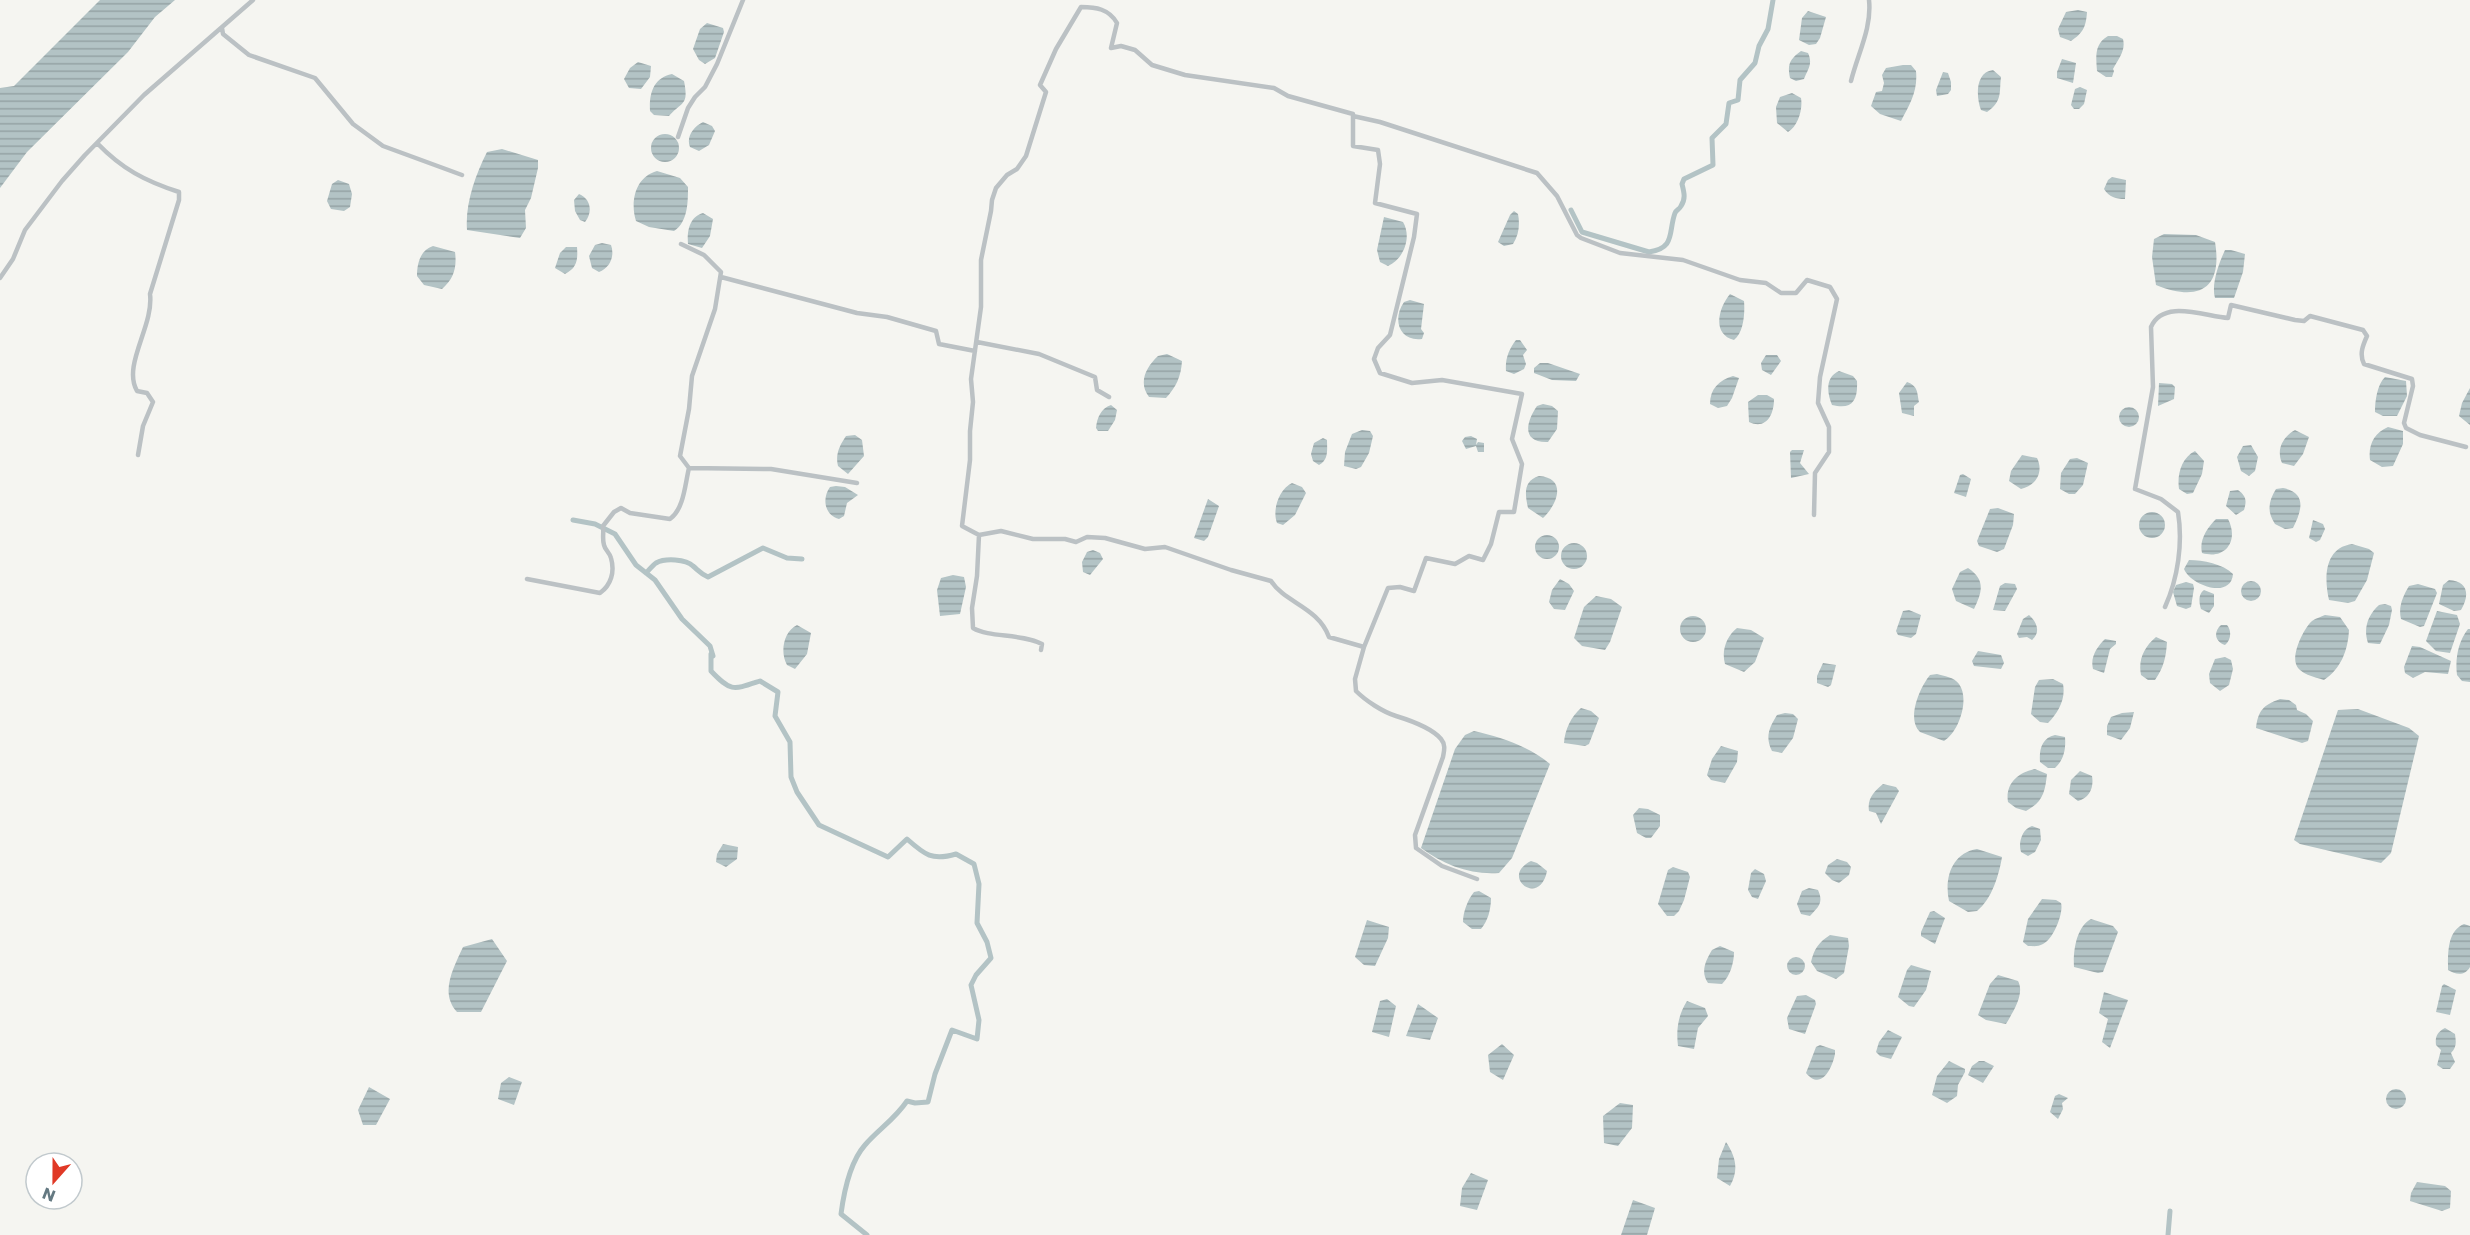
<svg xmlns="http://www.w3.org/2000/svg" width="2470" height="1235" viewBox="0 0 2470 1235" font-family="Poppins,sans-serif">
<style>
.water{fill:url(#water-rules)}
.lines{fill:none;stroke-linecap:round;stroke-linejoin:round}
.canal{stroke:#b3c3c5;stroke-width:5}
.minor{stroke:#bbc1c4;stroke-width:4.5}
</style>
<defs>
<pattern id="water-rules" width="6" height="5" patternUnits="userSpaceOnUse" patternTransform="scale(1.5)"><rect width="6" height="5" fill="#b3c3c5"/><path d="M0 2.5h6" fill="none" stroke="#95a3a5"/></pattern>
</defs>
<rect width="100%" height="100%" fill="#f5f5f1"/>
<path class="water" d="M100,0H175L155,17L128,52L27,152L0,188V88L14,86Z
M2078,10L2087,12C2086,27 2083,33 2071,41L2060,37L2058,29L2066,12Z
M1808,11L1826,17L1820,38L1816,44L1809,45L1799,40L1802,18Z
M707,23L723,28L724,32L715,58L705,64L699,60L693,49L700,29Z
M2108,36H2117L2123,39C2126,51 2118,59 2113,69L2114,71L2112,77H2106L2097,71C2096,57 2094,44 2108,36Z
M1801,51L1808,53C1813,64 1808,69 1804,79L1796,81L1790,78C1787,64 1790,59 1801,51Z
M2062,59L2076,63L2073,83L2057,78V72Z
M638,62L651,66L650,77L641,89L629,88L624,79L630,68Z
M1903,65H1911L1916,71C1918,91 1910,104 1901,121L1880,114L1871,106L1876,92L1882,91L1884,83L1882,75L1886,68Z
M1993,70L2001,77C1999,92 2003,101 1987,112L1981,110C1976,97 1975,72 1993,70Z
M1943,72L1948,73L1951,82V90L1948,94L1937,96L1936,90Z
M672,74L684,81C689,106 682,101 669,116L654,115L650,111C649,94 653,78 672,74Z
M2080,87L2087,90L2084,104L2079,109H2074L2071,105L2075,89Z
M1792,93L1801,98C1803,109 1798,126 1788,132L1777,123L1776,107L1780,97Z
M703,122L712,126L715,131L709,145L699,151L690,147C686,137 693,127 703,122Z
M651 148a14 14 0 1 1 28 0a14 14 0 1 1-28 0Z
M502,149L538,160V168L531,198L525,210L526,228L520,238L467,230C465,204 475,176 487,152Z
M657,171L680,178L688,187C688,202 688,222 674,231L649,227L636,221C630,202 635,177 657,171Z
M2112,177L2126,180L2125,199C2116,199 2109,197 2104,189L2108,180Z
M338,180L349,184L352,194L350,207L344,211L331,209L327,201L332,184Z
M579,194C591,199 593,212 585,222L580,220L575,211L574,200Z
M1514,211L1518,214C1520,224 1519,235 1513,244L1504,246L1498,242L1510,215Z
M703,213L713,219L710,236L702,248L688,244C687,232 689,217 703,213Z
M1384,217L1403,222C1412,237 1404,259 1388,266L1380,262L1377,250Z
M2164,234L2196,235L2215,242C2223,290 2198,302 2156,285L2152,257L2154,239Z
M602,243L611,245C615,256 610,268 599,272L592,268L589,256L595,245Z
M433,246L455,252C457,267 454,279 442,289L424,285L417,276C417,264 420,250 433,246Z
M566,247H577C578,260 577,268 565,274L555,268L560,253Z
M2225,250H2231L2245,254L2243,272L2234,298H2215C2211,284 2219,263 2225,250Z
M1730,294L1744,301C1745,312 1744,333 1734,340C1712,334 1718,309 1730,294Z
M1410,300L1424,304L1421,329L1424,333L1422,339C1399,342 1392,319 1404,302Z
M1516,340H1520L1527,350L1523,355L1526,364L1524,369L1514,374L1506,371C1505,359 1509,349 1516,340Z
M1167,354L1182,361C1181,377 1176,387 1166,398L1149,397C1138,383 1146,367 1158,356Z
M1766,355H1777L1781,361L1771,375L1762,370L1761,363Z
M1540,363H1548L1580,374L1576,381L1552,380L1534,373V368Z
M1839,371L1853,376L1857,381C1858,401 1852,410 1832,405C1827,393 1825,377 1839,371Z
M1733,376L1739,378L1732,398L1727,406L1718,408L1710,404C1710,389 1719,380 1733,376Z
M2385,377L2406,381L2407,396L2397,416H2383L2375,412C2375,401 2377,385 2385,377Z
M1907,382C1918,386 1917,392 1919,402L1914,406V416L1902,413L1899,393Z
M2159,383L2172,384L2175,387L2174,399L2158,406Z
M2470,388V425L2459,416L2462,403Z
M1758,395H1767L1774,399C1774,415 1766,430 1749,422L1748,402Z
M1543,404L1552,406L1558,411L1557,429L1548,442C1521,443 1526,422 1537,406Z
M1111,405L1117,410L1115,420L1108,431H1098L1096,428C1097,418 1101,408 1111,405Z
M2119 417a10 10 0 1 1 20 0a10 10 0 1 1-20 0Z
M2388,427L2403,431V444L2393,466L2382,467L2370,460C2368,445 2374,433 2388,427Z
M1362,430L1370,431L1373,436L1369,453L1361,467L1356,469L1344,466L1345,452L1352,434Z
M2295,430L2309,437L2303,454L2294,466L2282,463C2276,449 2283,437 2295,430Z
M855,435L862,440L864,456L848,474L838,466C835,454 840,445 846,436Z
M1471,436L1477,439L1476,445L1478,442L1484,443V452H1478L1476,446L1466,449L1462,441L1465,437Z
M1323,438L1327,440C1327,449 1329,460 1319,465L1313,461L1311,454L1314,443Z
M2251,445L2258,457L2255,471L2249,476L2241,471L2237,457L2243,446Z
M1792,450H1804L1800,463L1809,474L1791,478L1790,452Z
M2195,451L2204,461L2202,474L2193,493L2187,494L2179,489C2177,475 2181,458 2195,451Z
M2022,455L2037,458C2044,472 2036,486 2021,489L2009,481L2011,471Z
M2077,458L2088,463L2083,485L2075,494H2069L2060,489L2061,473L2070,459Z
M1963,474L1971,479L1966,497L1954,493L1960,475Z
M1539,476C1567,478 1558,504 1543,518L1528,508C1525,494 1523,481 1539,476Z
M1292,483L1302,487L1306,493L1295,515L1283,525L1277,523C1272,510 1279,489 1292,483Z
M836,486L845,487L858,495L847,503L844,516L839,519C824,515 822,498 830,487Z
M2283,488C2307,493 2302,510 2293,528L2285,529L2275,524C2267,512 2268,502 2276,489Z
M2238,490C2246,496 2247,500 2244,510L2236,515L2226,506L2230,491Z
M1208,499L1219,506L1208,537L1204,541L1194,538Z
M1998,508L2014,514L2013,525L2004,549L1997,552L1979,546L1977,541L1990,509Z
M2139 525a13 13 0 1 1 26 0a13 13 0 1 1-26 0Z
M2216,519H2228C2239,540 2226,560 2202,553C2199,540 2207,528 2216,519Z
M2313,520L2323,524L2325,529L2320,540L2316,542L2309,538Z
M1535 547a12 12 0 1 1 24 0a12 12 0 1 1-24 0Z
M1561 556a13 13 0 1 1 26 0a13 13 0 1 1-26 0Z
M2352,544L2369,549L2374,553L2367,580L2355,601L2348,603L2329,600C2324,578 2324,548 2352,544Z
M1093,550L1100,553L1103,559L1090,575L1083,572L1082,562L1087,552Z
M2189,560C2203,560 2223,564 2233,574C2231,600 2190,585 2184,569Z
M1968,568C1986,580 1982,592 1974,609L1956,601L1952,589L1960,572Z
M953,575L964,577L966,587L960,614L940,616L937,590L941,578Z
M1560,579L1569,584L1574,591L1565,610L1554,609L1549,602L1552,590Z
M2449,580C2468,581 2470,595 2461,610L2454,611L2439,604L2443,585Z
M2241 591a10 10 0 1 1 20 0a10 10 0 1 1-20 0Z
M2186,582L2193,584L2194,588L2191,607L2186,609L2177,606L2173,592L2176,585Z
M2005,583L2015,584L2017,589L2005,611L1993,610L2000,586Z
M2418,584L2435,589L2437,593L2424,626L2420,627L2401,619C2398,607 2403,596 2409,586Z
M2204,590L2214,594V606L2209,613L2201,609C2199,603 2198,594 2204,590Z
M1596,596L1611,599L1622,607L1610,642L1605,650L1582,646L1574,638L1584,607Z
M2385,604L2391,606L2392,610L2389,625L2380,644H2378L2368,643C2363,628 2368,615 2379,605Z
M1909,610L1921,615L1916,634L1911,638L1898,635L1896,631L1903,611Z
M2437,611L2457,615L2460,624L2450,653L2436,651L2426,641Z
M2029,615C2037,622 2041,632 2032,640L2027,637L2019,638L2017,634L2023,619Z
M2325,615L2340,617L2349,630C2348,650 2341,669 2324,680C2315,677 2299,674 2296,664C2292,653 2304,628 2312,621C2316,618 2321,617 2325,615Z
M1680 629a13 13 0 1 1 26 0a13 13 0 1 1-26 0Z
M797,625L811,633L807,654L795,669L787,665C780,653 783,632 797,625Z
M2221,625H2227C2232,631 2231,640 2225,645C2215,642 2213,632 2221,625Z
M1737,628L1751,630L1764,638L1755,662L1744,672L1725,664C1721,650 1727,636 1737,628Z
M2468,629H2470V682L2462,681L2457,675C2455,659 2458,642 2468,629Z
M2156,637L2167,642C2166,657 2164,667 2155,680H2148L2141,675C2138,660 2144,647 2156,637Z
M2105,639L2116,641V644L2110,649L2104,673L2093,669C2090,657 2097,647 2105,639Z
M2412,646L2420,647L2451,661L2448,674L2425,672L2413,678L2405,673L2404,667Z
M1978,651L2001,655L2004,663L2001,669L1974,666L1972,661Z
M2225,657L2231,660L2233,669L2229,685L2220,691L2210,683L2209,674L2215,659Z
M1823,663L1836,665L1831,685L1828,687L1817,683V676Z
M1937,674C1944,676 1954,677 1959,684C1970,699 1959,732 1944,741L1920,732C1906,719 1920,687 1930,675Z
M2053,679L2063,684C2066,699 2058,713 2048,723L2040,722L2031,714L2035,687L2039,680Z
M2280,699L2289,700L2296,705L2297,710L2306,714L2313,721L2308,741L2302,743L2256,728C2258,711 2263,705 2280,699Z
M1581,708L1591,711L1599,718L1589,744L1585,746L1564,743C1565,729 1571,717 1581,708Z
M2358,709L2409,728L2419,736L2391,853L2381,863L2300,844L2294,840L2338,710Z
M2134,712L2130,728L2121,740L2107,735V726L2111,717L2122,713Z
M1785,713L1793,714L1798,719L1793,738L1782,753L1772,751C1765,737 1769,728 1777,715Z
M1474,731C1500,737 1529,746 1550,764L1512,858L1499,873C1470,875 1444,865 1421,848L1455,749L1465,735Z
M2055,735L2065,737C2066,749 2064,760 2055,768H2048L2040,762C2039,749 2042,738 2055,735Z
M1721,746L1738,751L1737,762L1725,783L1711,780L1707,775L1712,759Z
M2035,769L2047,774C2045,792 2043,802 2026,811L2016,808L2008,802C2005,784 2018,772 2035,769Z
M2080,771L2092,776C2094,787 2090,798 2078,801L2069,794L2071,780Z
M1883,784L1896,787L1899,791L1881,824L1876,813L1869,811C1867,798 1874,792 1883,784Z
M1639,808L1648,809L1660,815V826L1651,838H1646L1637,833L1633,815Z
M2032,826L2040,829L2041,840L2035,852L2028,856L2021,852C2018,843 2022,829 2032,826Z
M723,844L738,847L737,859L726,867L716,862L717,854Z
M1977,849L2002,857C1999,875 1992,899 1977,911L1968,912L1949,901C1944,878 1952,853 1977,849Z
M1837,859L1847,862L1851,867L1849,875L1839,883L1832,880L1825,873L1828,865Z
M1531,861L1537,863L1547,871C1540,908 1499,877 1531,861Z
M1673,867L1688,872L1690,877L1684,900L1679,911L1674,916H1667L1658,904L1668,870Z
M1755,869L1764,874L1766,881L1758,899L1752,897L1748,890L1751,873Z
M1809,888L1818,890C1824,903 1818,907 1810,916L1801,914L1797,904L1802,891Z
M1479,891L1491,898C1491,909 1488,921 1481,929H1472L1463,922C1463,912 1468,899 1474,892Z
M2042,899L2056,900L2061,903C2064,913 2053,940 2043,944C2038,947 2033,946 2028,946L2023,942L2028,919Z
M1934,911L1945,918L1935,944L1921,936V932L1930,912Z
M2091,919L2113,926L2118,932L2103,972L2098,973L2074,967C2073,952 2076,927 2091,919Z
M1367,920L1389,927L1388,938L1375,966L1364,965L1355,957Z
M2464,924L2470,926V967C2465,976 2456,975 2448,970C2448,953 2447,931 2464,924Z
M1830,935L1848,938L1849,946L1844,973L1836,979L1817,971L1811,962C1814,949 1819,942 1830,935Z
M492,939L507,961L481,1012H457C439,993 454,967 463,947Z
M1720,946L1734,952C1734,963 1730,976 1722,984L1708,983C1700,972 1706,960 1712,950Z
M1787 966a9 9 0 1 1 18 0a9 9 0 1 1-18 0Z
M1911,965L1931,971L1926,990L1914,1007L1909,1006L1898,997L1907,970Z
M1998,975L2018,981C2025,994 2013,1012 2006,1024L1986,1020L1978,1015L1990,984Z
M2444,984L2456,990L2450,1015L2436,1012L2442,986Z
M2104,992L2128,1000L2110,1048L2102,1042L2108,1019L2099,1013Z
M1806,995L1815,1000L1816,1004L1805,1034L1789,1029L1787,1018L1797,996Z
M1387,999L1396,1006L1389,1037L1372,1032L1380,1001Z
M1687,1001L1705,1008L1708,1016L1698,1028L1694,1049L1678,1046C1676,1030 1678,1015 1687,1001Z
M1418,1004L1438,1018L1430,1040L1406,1036Z
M2445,1028L2455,1034C2456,1042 2457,1047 2451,1053L2455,1062L2450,1069H2443L2437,1065L2441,1050L2436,1045C2435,1037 2437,1032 2445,1028Z
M1888,1030L1902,1037L1891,1059L1880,1056L1876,1052L1879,1042Z
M1502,1044L1514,1055L1503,1080L1490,1072L1488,1055Z
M1820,1045L1835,1050V1054C1832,1069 1821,1091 1806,1073L1816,1047Z
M1949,1061L1965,1069V1072L1958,1085L1957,1096L1947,1103L1932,1095L1937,1076Z
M1979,1061H1984L1994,1066L1983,1083L1968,1075L1972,1066Z
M509,1077L522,1082L514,1105L498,1099L501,1083Z
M369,1087L390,1099L376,1125H363L358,1110Z
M2386 1099a10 10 0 1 1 20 0a10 10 0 1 1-20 0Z
M2059,1094L2068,1098L2062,1103L2063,1109L2058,1119L2050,1112L2055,1096Z
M1620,1103L1633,1105L1632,1128L1618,1146L1604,1143L1603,1116Z
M1726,1142C1736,1157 1739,1170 1730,1186L1717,1178L1719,1159Z
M1471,1173L1488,1180L1477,1210L1460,1206L1462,1188Z
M2417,1182L2445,1186L2451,1191L2450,1208L2442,1211L2410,1201L2411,1193Z
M1633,1200L1655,1208L1647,1235H1621Z"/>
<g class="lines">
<path class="canal" d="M1571,210L1582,232L1649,252C1676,248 1668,232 1675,213C1677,209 1679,210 1681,206C1686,199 1684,192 1682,184L1684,179L1713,165L1712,138L1726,124L1729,103L1738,100L1740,80L1755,63L1759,46L1768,29L1773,0
M573,520L595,524L615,534L636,565L655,580L682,619L710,646L713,656
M646,573C649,570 653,565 656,563C665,558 686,559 693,566C699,571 701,574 708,577L763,548L787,558L802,559
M711,654V671C731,692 733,690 760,681L778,692L775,716L790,742L791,777L797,792L819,825L888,857L907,839C925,855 932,861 956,854L974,864L979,884L977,923L987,942L991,958L976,975L971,985L979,1020L977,1039L952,1030L935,1074L928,1102L915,1103L907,1101C895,1119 879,1129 865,1145C850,1162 844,1191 841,1214L867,1235
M2168,1235L2170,1211"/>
<path class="minor" d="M222,28L223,34L249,55L315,78L353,124L383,146L462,175
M1851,81C1858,53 1872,28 1869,0
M1353,116L1380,122L1537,173L1557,196L1577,235L1581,238L1620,253L1683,260L1740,280L1766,283L1781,293H1796L1807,280L1830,287L1837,299L1820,377L1818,403L1829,427V452L1815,473L1814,515
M678,137L688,108L695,97L705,87L717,64L743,0
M97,143C122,169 145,181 179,192V200L150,294C154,326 122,365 137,391L147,393L153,402L143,426L138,455
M681,244L704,255L721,272L715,309L692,376L689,409L680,456L689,468
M721,277L857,313L887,317L936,331L939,344L975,351
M0,278L13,259L25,230L62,181L85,155L144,95L253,0
M977,342L1039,354L1095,377L1097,390L1109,397
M979,535L962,526L970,460V431L973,402L971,379L981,307V260L991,211L992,200L996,188L1007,175L1017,169L1026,156L1046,92L1040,85L1056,49L1081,7C1096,7 1109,9 1117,23L1111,48L1121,46L1135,50L1152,65L1185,75L1274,88L1288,96L1353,114V146L1378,150L1380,164L1375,203L1417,214L1414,237L1390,335L1378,348L1374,359L1380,373L1412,383L1442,380L1522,394L1512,439L1522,464L1514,512H1499L1491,544L1483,560L1469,556L1455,564L1426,558L1414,591L1400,587L1388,588L1364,647
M527,579L600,593C611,585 615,572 611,558C610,553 605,550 604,545C602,539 604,532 603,526L614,512L621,508L630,513L670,519C684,509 685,484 689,468L771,469L857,483
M2165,607C2178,578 2183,543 2178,512L2161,499L2135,489L2153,387L2151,327C2163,299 2204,316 2228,318L2231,305L2295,320L2304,321L2310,316L2363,330L2367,336C2363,345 2359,354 2364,364L2412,379L2413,386L2404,423L2406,428L2420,435L2466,447
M1041,650L1042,644C1020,633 990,638 973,628L972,608L977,576L979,535L1001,531L1033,539H1065L1076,542L1087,537L1105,538L1145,549L1165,547L1231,570L1271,581C1285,603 1318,607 1329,637L1364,647L1355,679L1356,691C1366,701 1383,712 1396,716C1409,720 1432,728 1441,739C1446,745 1444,751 1443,757L1415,835L1416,848L1442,866L1477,879"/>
</g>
<g transform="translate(54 1181) rotate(201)"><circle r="28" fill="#ffffff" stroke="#c1c9cd" stroke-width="1.5"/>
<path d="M0-4.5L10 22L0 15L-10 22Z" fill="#e03926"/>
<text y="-9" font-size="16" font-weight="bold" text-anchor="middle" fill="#647982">N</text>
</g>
</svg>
